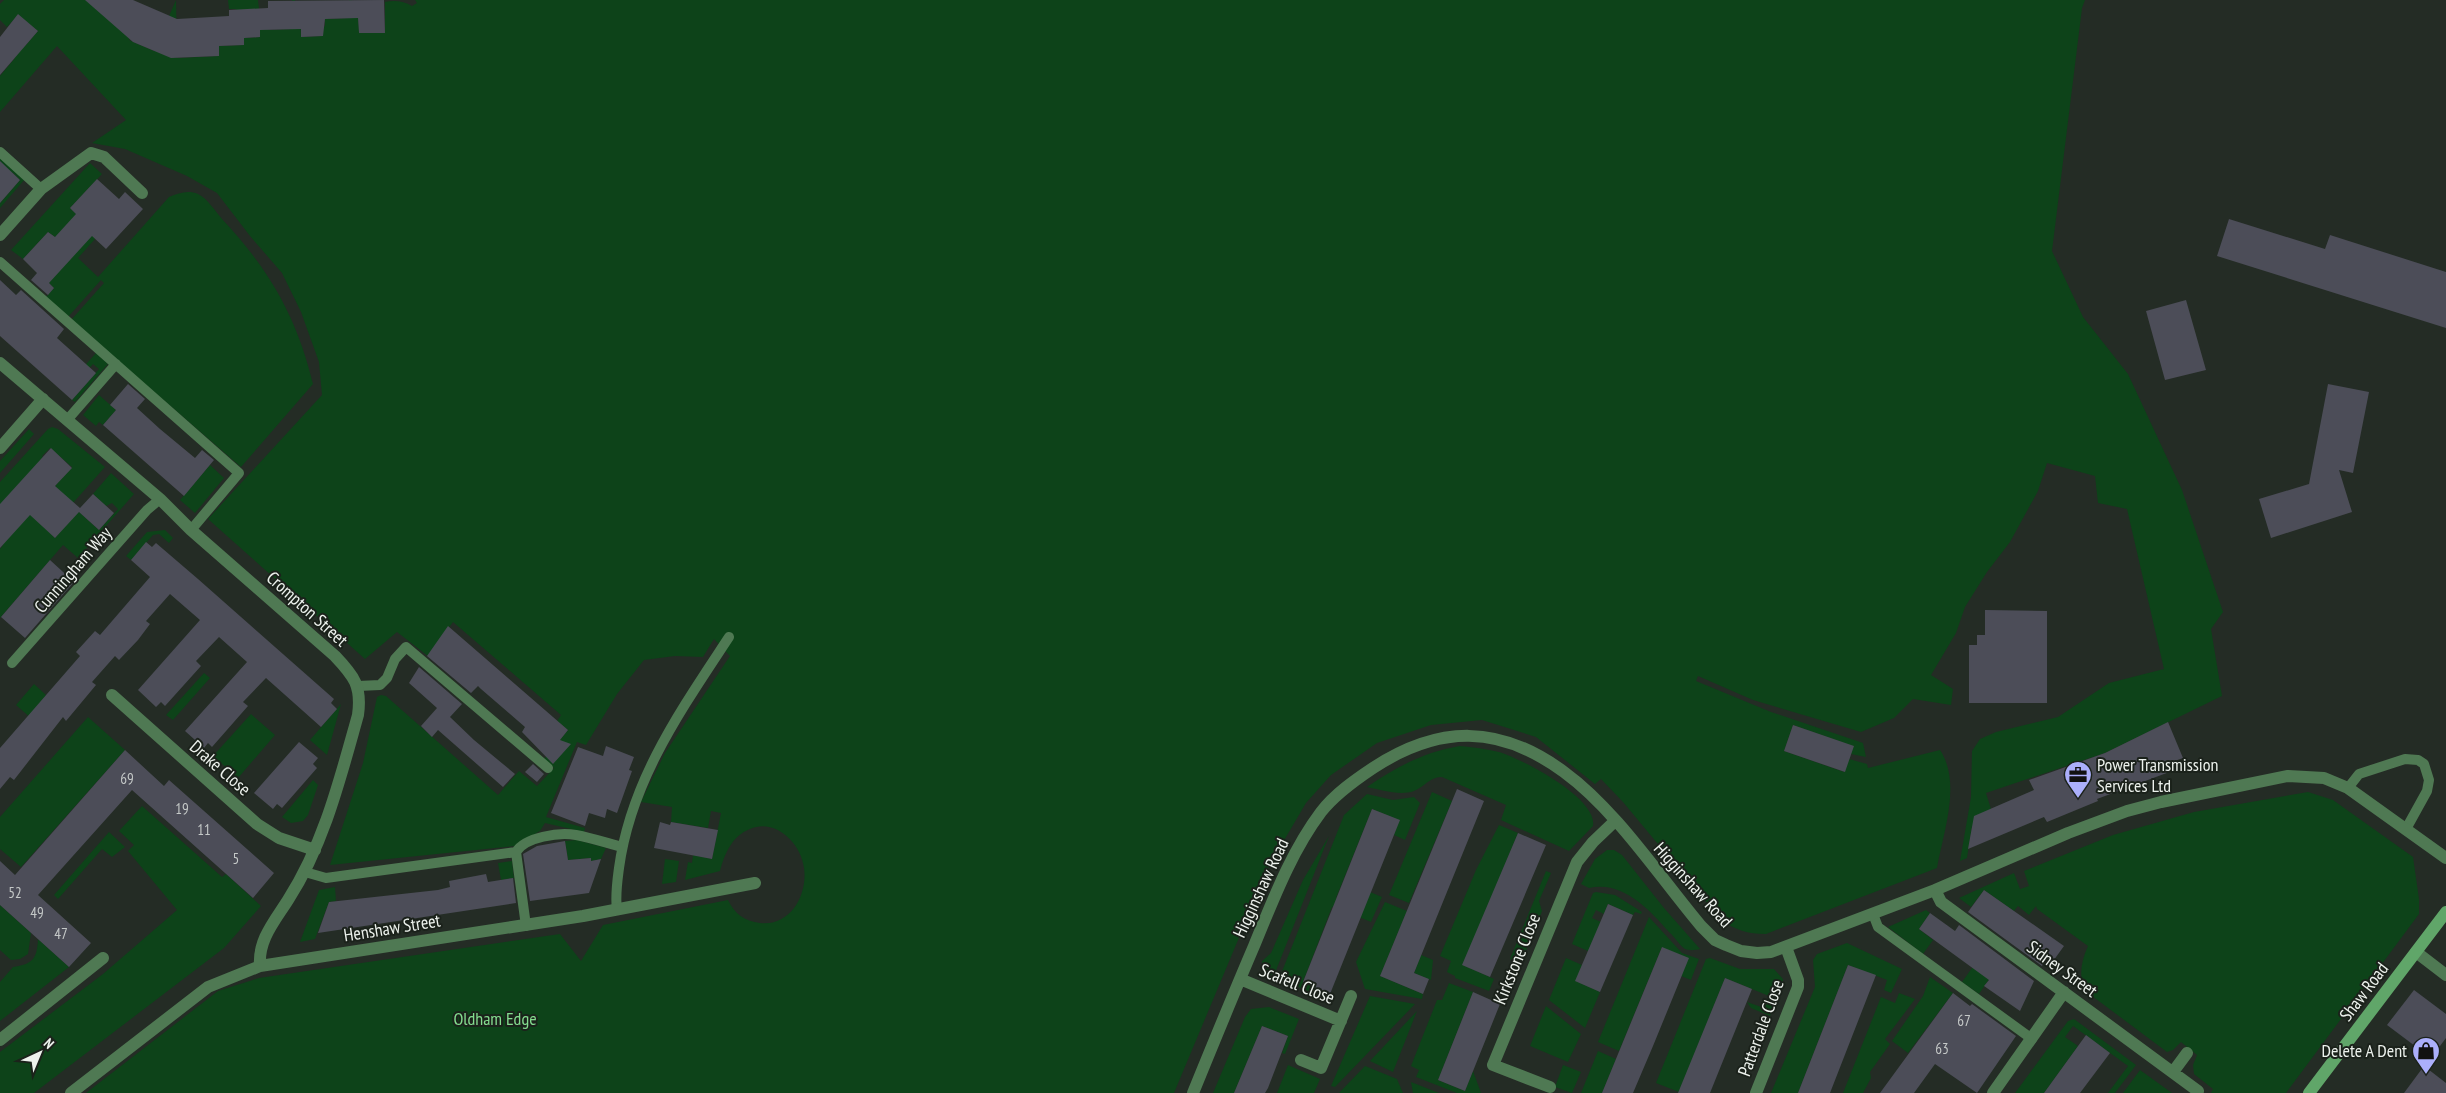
<svg xmlns="http://www.w3.org/2000/svg" width="2446" height="1093" viewBox="0 0 2446 1093" font-family="'PT Sans Narrow',sans-serif">
<style>
.green{fill:#0d4319;fill-rule:evenodd}
.building{fill:#4c4d58}
.lines{fill:none;stroke-linecap:round;stroke-linejoin:round}
.lane{stroke:#4f7953;stroke-width:10}
.street{stroke:#4f7953;stroke-width:12}
.secondary{stroke:#60a669;stroke-width:12}
.labels{text-anchor:middle;stroke-width:4;stroke-linejoin:round;paint-order:stroke}
.number-label{font-size:15px;fill:#c5c9c8}
.street-label{font-size:18px;fill:#edf2ed;stroke:#1b221b}
.poi-label{font-size:18px;fill:#edf2ed;stroke:#1b221b;text-anchor:start}
.park-label{font-size:18px;fill:#84dc8f;stroke:#1b221b}
</style>
<rect width="100%" height="100%" fill="#242c25"/>
<path class="green" d="M4,0H88L143,8L129,40L154,51L176,0L177,58L219,56V46L244,45V38L260,37L259,22L269,21V30L292,29V0H295L296,7H300L301,37L322,36V27L325,26L324,1L329,19L349,18V0L358,2L359,33H385V2C394,0 404,1 412,6L417,3L415,0H2085L2082,8L2052,251L2083,317L2128,374L2182,490L2223,612L2211,629L2222,696L2105,753L1986,793L1991,809L1981,828L1972,826L1967,858L1960,861L1971,797L1972,751L1980,739L1996,732L2058,717L2109,683L2164,669L2127,509L2098,503L2095,476L2047,463L2038,491L2010,542L1987,572L1965,607L1956,633L1931,675L1953,689L1951,705L1913,699L1894,718L1861,732L1753,700L1698,676L1696,681L1771,712L1863,743L1866,757L1851,754L1853,746L1793,725L1784,751L1844,772L1849,759L1867,764L1868,768L1940,750C1962,783 1943,833 1937,868L1766,934C1747,934 1736,930 1721,920L1623,802L1601,779L1595,784L1536,737L1482,720L1431,725L1377,743L1331,775L1306,803L1269,866L1174,1093H86L218,991L259,978L560,934L581,961L603,925L728,900C735,914 744,921 760,923C790,927 808,895 804,868C801,843 775,818 750,829C732,836 725,853 720,871L685,880L688,862L692,863L693,855L712,859L721,813L711,811L708,828L671,822L672,807L641,802L665,753L730,656L714,639L703,657L675,656L644,660L617,694L586,745L577,742L546,817L585,828L584,832L545,823L540,831L515,846L330,865L363,763L377,697L381,695L386,696L498,795L519,771L537,786L554,768L544,759L568,730L557,721L561,715L453,622L428,656L397,632L365,659L208,519L322,395L319,362L301,312L282,273L250,236L217,193L187,176L125,149L92,143L126,120L57,46L0,112V76L15,58L11,54L26,45L38,31L18,15L7,27L0,20V4Z
M228,0H258L259,9L237,14L236,9H229Z
M0,158L25,179L0,208V203L20,180L13,173L0,169Z
M90,163L102,174L70,208L90,227L95,239L78,258L98,277L169,197C179,193 188,190 198,194C207,198 216,212 222,219C269,269 297,317 313,384L241,467L71,320L104,283L101,280L68,317L46,297L54,288L49,283L55,237L48,232L23,259L11,250Z
M96,353L108,364L75,402L72,400L99,369L93,364L85,373L81,370Z
M99,395L116,410L103,425L99,422L96,426L83,415Z
M52,427L58,429L105,467L48,531L55,538L78,511L99,530L118,509L112,503L106,506L93,494L111,473L134,494L78,558L63,545L0,618V549L3,545L0,542V482L48,429ZM50,448L72,467L55,486L61,492L17,486L44,458L42,456Z
M29,429L34,434L0,473V461Z
M210,465L224,478L195,513L180,500Z
M165,530L173,538L169,543L159,534L153,535L131,560L126,556L147,532Z
M204,673L210,678L173,720L166,715Z
M34,684L46,695L32,719L16,705Z
M341,704L327,755L310,740Z
M251,714L275,735L238,778L213,756Z
M88,717L125,750L21,867L0,849V817Z
M1460,746C1473,747 1486,749 1499,752C1522,759 1598,798 1593,826L1569,851L1501,820L1506,805L1442,777C1431,776 1424,787 1414,791C1400,796 1381,790 1367,787C1396,767 1424,752 1460,746Z
M313,780L318,785L308,815L303,821L291,823L282,817Z
M1432,792L1452,801L1409,903L1389,895Z
M2308,792L2333,800L2413,857L2419,899V914L2286,1093H2211L2213,1089L2194,1074L2193,1065L2197,1055L2181,1042L2173,1050L2167,1052L2084,990C2079,975 2081,961 2088,946L2037,909L2036,906L2029,915L2018,906L2014,911L1984,890L1971,907L1959,898L2014,873L2020,889L2029,886L2024,871L2113,835L2194,812Z
M1367,794L1393,800L1414,797L1420,803L1405,840L1394,835L1399,820L1372,809L1336,898L1342,901L1339,909L1332,907L1303,982L1330,994L1328,999L1279,979L1344,815Z
M142,806L222,877L226,874L261,906L224,948L34,1093H0V1052L103,974L177,910L128,851L134,845L119,831Z
M1499,825L1518,833L1463,965L1494,979L1489,991L1455,978V976L1447,972L1451,961L1440,956L1476,870Z
M109,832L125,847L112,857L102,849L58,899L54,895Z
M1329,836L1275,973L1267,977L1262,969V961L1271,953L1303,880Z
M577,840L606,848L601,859L591,861V858L568,860L565,841Z
M1607,850H1614L1622,855L1664,908L1700,949C1696,950 1690,951 1685,949C1680,946 1674,936 1669,932C1649,909 1622,880 1589,888L1581,884L1595,859Z
M665,859L679,861L676,882L662,884Z
M512,861L514,878L501,880L498,863Z
M1546,871L1551,873L1539,901L1542,911L1521,963L1510,959Z
M335,887L336,901L329,902L315,939L300,942L319,890Z
M1370,892L1382,897L1371,922L1354,915Z
M1596,892L1615,895L1642,912L1641,914L1635,912L1633,915L1608,904L1604,914L1596,910L1592,918L1601,922L1588,951L1572,944L1593,893Z
M1385,902L1407,911L1380,976L1423,994L1422,999L1365,989L1356,962Z
M0,905L31,933L28,954L20,959L11,960L0,950Z
M1926,910L1930,913L1919,929L1933,940L1923,954L1888,927Z
M1649,917L1682,953L1699,959L1691,980L1681,976L1662,947L1619,1051L1598,1042Z
M38,939L69,967L0,1021V982L13,967C33,964 37,959 38,939Z
M1847,943L1902,969L1891,993L1884,990L1887,980L1848,965L1798,1093H1771L1815,987L1813,960L1817,954Z
M1421,955L1433,960L1431,980L1414,973Z
M1566,958L1582,965L1576,981L1600,992L1585,1028L1549,1000Z
M1710,958L1740,969H1774L1783,979L1782,988L1770,1016L1751,1008L1747,1002L1764,1008L1769,996L1725,978L1679,1092L1656,1083L1706,959Z
M2000,963L1979,994L1962,982L1972,968Z
M1930,977L1953,993L1908,1053L1892,1041L1923,996Z
M1449,983L1473,992L1438,1080L1465,1091L1473,1071L1481,1093H1457L1416,1077L1419,1070L1411,1066L1437,1000H1442Z
M1899,993L1915,999L1885,1039L1890,1044L1870,1072L1871,1078L1863,1093H1843L1881,997L1895,1003Z
M1370,996L1415,1004L1335,1087L1331,1086Z
M1546,1006L1581,1034L1568,1062L1530,1046Z
M1269,1007L1299,1019L1285,1054L1282,1053L1288,1036L1262,1026L1234,1093H1213L1245,1017L1251,1009Z
M1417,1011L1393,1072L1370,1061Z
M2074,1019L2136,1065L2115,1093H2108L2128,1066L2073,1026L2065,1037L2078,1046L2044,1093H2015L2068,1021Z
M1598,1051L1616,1059L1602,1093H1581Z
M1288,1065L1320,1079L1314,1093H1277Z
M1563,1065L1581,1072L1572,1093L1555,1087Z
M1365,1066L1397,1079L1403,1093H1339Z
M2140,1070L2172,1093H2123Z
M1411,1082L1439,1093H1413Z"/>
<path class="building" d="M85,0H133L177,19L229,16V10L268,8V1L384,0L385,33H359L358,18L325,19L323,36L301,37V29L260,30V37L244,38V45L219,46V56L171,58L133,42Z
M18,14L38,31L0,75V37Z
M0,161L20,180L0,203Z
M97,179L119,199L125,192L143,209L106,249L92,236L49,283L54,288L48,295L31,280L37,273L23,259L48,232L55,237L76,214L70,208Z
M2229,219L2325,249L2330,235L2446,272V328L2217,256Z
M0,280L16,295L21,290L64,329L57,338L96,373L72,400L0,336Z
M2186,300L2206,370L2165,380L2146,311Z
M128,384L145,399L137,408L160,429L195,458L202,450L214,460L184,496L103,425L116,410L110,405Z
M2328,384L2369,392L2353,473L2339,470L2352,512L2271,538L2259,499L2309,484Z
M51,448L72,468L55,486L80,508L93,494L114,513L99,530L79,512L55,538L30,515L0,548V504Z
M146,542L152,547L156,543L198,579L334,699L331,703L337,709L321,727L266,678L243,702L248,706L212,747L208,743L204,748L185,731L247,662L219,637L196,661L201,666L165,706L161,702L156,707L138,690L200,620L170,594L146,621L150,624L138,640L119,660L115,656L92,682L96,685L66,721L63,717L14,780L10,777L0,789V748L80,656L76,652L95,631L100,635L150,577L131,560Z
M50,560L74,582L25,638L1,617Z
M1985,610L2047,611V703H1969V645H1977V635H1985Z
M448,626L568,730L560,740L571,744L553,764L522,732L525,727L481,689L478,686L471,693L427,656Z
M419,667L462,704L450,717L474,740L515,774L503,787L438,730L432,737L421,726L437,708L409,683Z
M2168,722L2183,758L2169,763L2172,771L2097,799L2098,801L2047,822L2044,817L1968,849L1974,816L2034,790L2029,780L2105,753Z
M1793,725L1854,746L1845,772L1784,751Z
M299,742L318,758L313,764L317,768L282,808L277,804L273,809L254,793Z
M606,746L634,757L629,770L632,771L617,813L607,809L605,818L589,813L585,826L551,813L578,747L603,756Z
M125,750L164,786L169,780L274,873L253,898L132,790L38,895L91,943L69,967L0,905V861L15,875Z
M533,764L544,774L537,782L525,772Z
M1457,789L1484,801L1414,973L1429,979L1423,994L1380,976Z
M1372,809L1400,820L1330,994L1303,982Z
M660,822L670,825L671,822L718,830L712,859L654,848Z
M1518,833L1546,845L1490,977L1462,965Z
M565,841L568,860L591,858V861L601,859L589,893L530,901L523,854L537,846Z
M486,874L488,882L513,878L516,903L318,933L329,902L438,890L450,887L449,881Z
M1984,890L2064,946L2051,964L2045,959L2042,966L1968,912Z
M1608,904L1633,915L1600,992L1575,981Z
M1930,913L1955,931L1959,925L2034,981L2020,1011L1984,986L1989,980L1919,929Z
M1662,947L1689,958L1653,1046L1633,1093H1602Z
M1848,965L1876,975L1830,1093H1798Z
M1725,978L1752,989L1710,1093H1678Z
M2414,990L2446,1014V1038L2431,1058L2387,1025Z
M1473,992L1500,1004L1465,1091L1438,1080Z
M1953,993L1970,1006L1972,1004L2016,1036L1977,1093L1935,1064L1914,1093H1880Z
M1262,1026L1288,1036L1268,1088L1265,1093H1234Z
M2086,1035L2110,1053L2080,1093H2044Z
M2424,1066L2446,1083V1093H2404Z"/>
<g class="lines">
<path class="lane" d="M0,152L41,189
M0,262L239,473L191,530
M68,419L116,364
M12,663L147,510L160,499
M358,686L380,685L387,678L395,659L406,647L548,768
M2348,788L2359,774L2405,759L2418,760L2424,764L2429,780L2427,791L2406,829
M516,852L526,926
M305,872L326,878L516,852C525,837 559,832 576,835C592,838 607,843 622,847
M617,910C615,896 617,883 619,868C631,780 681,710 729,637
M1873,914L1878,927L2032,1039"/>
<path class="street" d="M0,235L41,189L91,153L104,157L142,193
M0,363L160,499L191,530L335,656C354,676 362,686 358,715C340,779 324,844 288,900C274,922 258,940 260,966
M0,448L43,399
M112,695L257,824L279,838L315,850
M1935,890L1941,902L2198,1091
M2416,952L2446,975
M1240,979L1341,1021
M0,1040L103,958
M1301,1060L1321,1068L1351,996
M2173,1072L2187,1053
M1550,1087L1493,1065L1577,862L1593,842L1615,821
M71,1093L208,987L260,966L583,916L755,883
M1193,1093C1213,1044 1233,995 1254,946C1273,900 1291,852 1321,812C1335,794 1355,780 1373,768C1439,725 1499,724 1564,772C1616,810 1659,876 1701,926L1715,940L1726,945L1741,951L1757,953L1771,952L1935,890L2068,833L2127,811L2161,802L2288,776L2324,778L2348,788L2446,858
M1756,1093L1798,987V980L1786,947
M1993,1093L2064,992"/>
<path class="secondary" d="M2309,1093L2446,912"/>
</g>
<defs>
<symbol id="office-pin" viewBox="-11 -11 22 30"><path d="M0 17L-7.5 6A9.5 9.5 0 1 1 7.5 6Z" fill="#abaffb" stroke="#1b221b"/><path d="M-6-3h4V-5.5h4V-3h4V5H-6ZM-1-4.5V-3h2v-1.5ZM-6 0V1H6V0Z" fill="#111"/></symbol>
<symbol id="shop-pin" viewBox="-11 -11 22 30"><path d="M0 17L-7.5 6A9.5 9.5 0 1 1 7.5 6Z" fill="#abaffb" stroke="#1b221b"/><path d="M-5-2.5h2.3a2.7 3.5 0 0 1 5.4 0H5L5.5 6h-11ZM-1.5-2.5h3a1.5 2.3 0 0 0-3 0Z" fill="#111"/></symbol>
</defs>
<g fill-rule="evenodd">
<use href="#office-pin" x="2062" y="759" width="32" height="43"/>
<use href="#shop-pin" x="2410" y="1035" width="32" height="43"/>
</g>
<g class="labels">
<g class="number-label">
<text x="127" y="784">69</text>
<text x="182" y="814">19</text>
<text x="204" y="835">11</text>
<text x="236" y="864">5</text>
<text x="15" y="898">52</text>
<text x="37" y="918">49</text>
<text x="61" y="939">47</text>
<text x="1964" y="1026">67</text>
<text x="1942" y="1054">63</text>
</g>
<g class="street-label">
<text transform="translate(73 570) rotate(-49)" y="6">Cunningham Way</text>
<text transform="translate(307 609) rotate(42)" y="6">Crompton Street</text>
<text transform="translate(220 768) rotate(41)" y="6">Drake Close</text>
<text transform="translate(1693 885) rotate(48)" y="6">Higginshaw Road</text>
<text transform="translate(1261 888) rotate(-65)" y="6">Higginshaw Road</text>
<text transform="translate(392 928) rotate(-9)" y="6">Henshaw Street</text>
<text transform="translate(1517 959) rotate(-68)" y="6">Kirkstone Close</text>
<text transform="translate(2062 969) rotate(36)" y="6">Sidney Street</text>
<text transform="translate(1297 984) rotate(22)" y="6">Scafell Close</text>
<text transform="translate(2364 992) rotate(-53)" y="6">Shaw Road</text>
<text transform="translate(1761 1028) rotate(-70)" y="6">Patterdale Close</text>
</g>
<g class="poi-label">
<text x="2097" y="771">Power Transmission<tspan x="2097" dy="21">Services Ltd</tspan></text>
<text x="2407" y="1057" text-anchor="end">Delete A Dent</text>
</g>
<g class="park-label">
<text x="495" y="1025">Oldham Edge</text>
</g>
</g>
<g transform="translate(40 1053) rotate(44)" stroke="#1b221b" stroke-width="4" paint-order="stroke">
<path d="M0-4L9 19L0 12L-9 19Z" fill="#edf2ed"/>
<text y="-8" font-size="14" font-weight="bold" text-anchor="middle" fill="#edf2ed">N</text>
</g>
</svg>
